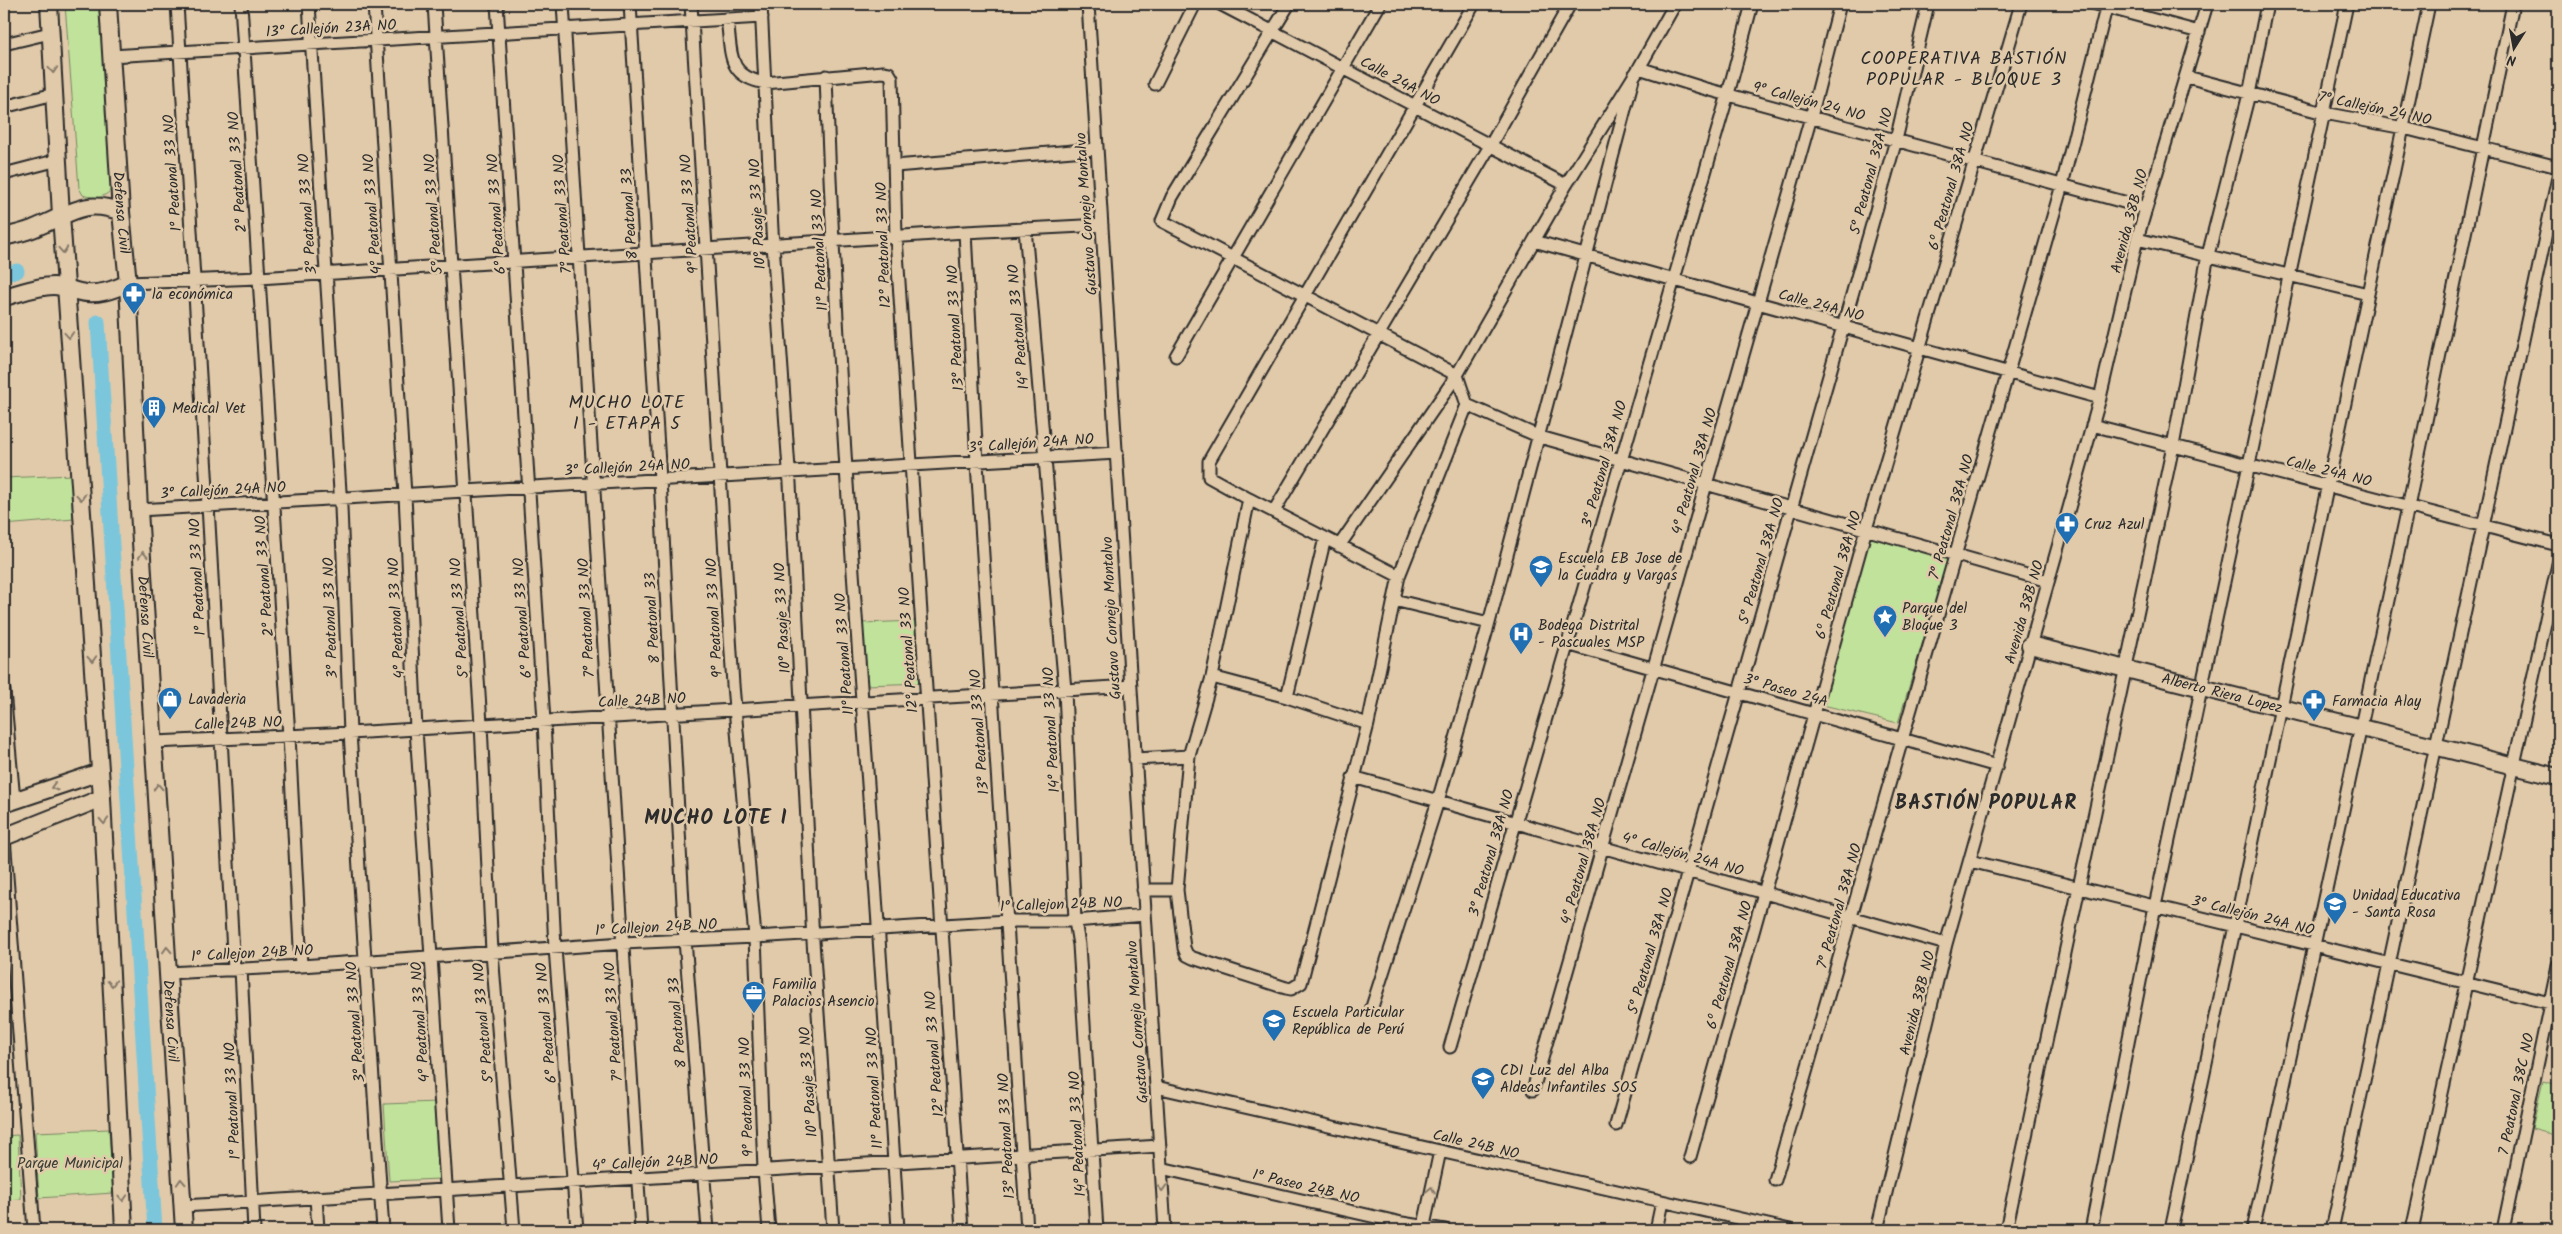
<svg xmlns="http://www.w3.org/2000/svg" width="2562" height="1234" viewBox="0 0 2562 1234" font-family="Kalam,sans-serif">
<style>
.green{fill:#c1e29a;stroke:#768662}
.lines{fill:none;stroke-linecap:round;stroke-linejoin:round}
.canal{stroke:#7bc6db;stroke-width:15}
.street-casing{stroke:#2b2b2b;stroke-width:15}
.secondary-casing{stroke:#2b2b2b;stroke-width:20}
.street{stroke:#e1caaa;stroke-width:11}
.secondary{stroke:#e1caaa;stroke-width:16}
.oneway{stroke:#867a6a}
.labels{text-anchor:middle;stroke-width:5;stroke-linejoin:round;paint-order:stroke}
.street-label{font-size:15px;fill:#2b2b2b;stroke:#e1caaa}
.poi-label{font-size:15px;fill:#2b2b2b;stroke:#e1caaa;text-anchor:start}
.park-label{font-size:15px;fill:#3a3d36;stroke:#e1caaa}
.quarter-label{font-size:18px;letter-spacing:1px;fill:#2b2b2b;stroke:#e1caaa}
.district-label{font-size:20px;font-weight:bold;letter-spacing:1px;fill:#2b2b2b;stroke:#e1caaa}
</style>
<rect width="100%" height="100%" fill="#e1caaa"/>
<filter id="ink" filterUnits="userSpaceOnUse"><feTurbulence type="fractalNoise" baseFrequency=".02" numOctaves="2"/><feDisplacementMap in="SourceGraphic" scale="10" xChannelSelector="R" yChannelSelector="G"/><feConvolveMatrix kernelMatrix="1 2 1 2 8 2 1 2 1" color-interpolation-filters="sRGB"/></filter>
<g filter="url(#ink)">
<path class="green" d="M65,4H103L114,186C106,198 96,200 83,195L79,188Z
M72,475L74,519L4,525V478Z
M1870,537L1948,559L1898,723L1823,705Z
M918,621L922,683L865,685L862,623Z
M2543,1081L2558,1085V1136L2532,1129Z
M437,1102L441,1179L389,1181L384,1104Z
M109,1129L113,1193L39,1198L35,1132Z
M18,1135L21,1199L4,1200V1136Z"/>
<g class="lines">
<path class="canal" d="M4,274L17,271
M98,322L155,1230"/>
<defs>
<path id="street" d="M177,4L208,505L234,970
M241,4L289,736L301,966
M309,4L341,507L350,733L383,1230
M374,4L405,495L416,729L449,1230
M434,4L481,724L492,952L514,1230
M497,4L544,721L555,948L577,1230
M563,4L641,1230
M630,4L660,480L685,940L708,1230
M691,4L733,685L755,937L764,1170L769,1230
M761,4L772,230L790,483L813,941L833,1230
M1088,4L1165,1230
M1220,4L1566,185
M1289,4L1172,197L1162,221L1457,375
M2095,4L2199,32
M727,19C732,53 726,76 765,83L883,72L889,73L892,78L896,237L962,1230
M4,44L50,33
M111,56L762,17
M1639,68L1703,88L2146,208
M826,76C839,462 876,845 898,1230
M2187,77L2324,113L2404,128L2558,167
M1155,84L1195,4
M4,107L54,94
M895,166L1097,149
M4,174L58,160
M1025,228L1065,690L1075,921L1079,945L1097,1230
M965,232L977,463L1027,1230
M2137,239L2368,294
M1534,241L2100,398
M128,283L259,278L965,232L1102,225
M1176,356L1380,4
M1467,405L1540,437L2048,581
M2092,425L2558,545
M1249,499L1209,477V461L1474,4
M139,510L1117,453
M1274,511L1490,146L1570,4
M1339,546L1457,375L1566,185L1639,68L1675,4
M1399,576L1249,499L1212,677L1189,756L1177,890L1184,948L1187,955L1193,958L1286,988L1291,989L1301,983L1368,724L1399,576L1467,405L1457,375
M1394,600L1489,623
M1567,644L1997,766
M1212,677L1287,697L1368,724
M4,691L14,800
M1287,697L1325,538
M155,742L350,733L1131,686
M1135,759L1189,756
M1353,777L1946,944
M4,837L34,1230
M1970,861L2558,1005
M1143,890H1177
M241,969L254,1230
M168,973L301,966L623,943L755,937L1007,921H1075L1145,915
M1371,1010L1438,801L1489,623L1634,75
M1450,1047L1728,94L1752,4
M1156,1087L1790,1230
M1533,1090L1811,117L1840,4
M1616,1125L1896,140L1928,4
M1690,1157L1866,529L2021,4
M1161,1168L1402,1223L1445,1230
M1775,1180L2062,185L2107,4
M316,1197L318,1230
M183,1206L1160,1146
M1423,1230L1440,1151
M1656,1230L1662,1202
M1877,1230L1946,944L2100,398L2137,239L2207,4
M2006,1230L2173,446L2208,255L2249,94L2267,4
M2091,1230L2155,906L2347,4
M2171,1230L2429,4
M2253,1230L2408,507L2513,4
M2332,1230L2558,177
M2412,1230L2558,564
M2503,1230L2558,965"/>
<g id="secondary">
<path d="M49,4L61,215L102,798L124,1230"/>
<path id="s1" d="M108,4L121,212L128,283L139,510L184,1230"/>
<path d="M4,237C15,234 27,232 37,227C70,214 84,198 121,212"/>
<path d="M4,297C20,293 37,286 53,286C64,286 70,290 80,292C97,296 113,290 128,283"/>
<path id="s2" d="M2030,645L2558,777"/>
<path d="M4,804L100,772"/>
<path d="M4,837L102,798"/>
</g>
</defs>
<use href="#street" class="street-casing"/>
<use href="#secondary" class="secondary-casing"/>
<use href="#street" class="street"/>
<use href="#secondary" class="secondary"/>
</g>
<defs><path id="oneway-chevron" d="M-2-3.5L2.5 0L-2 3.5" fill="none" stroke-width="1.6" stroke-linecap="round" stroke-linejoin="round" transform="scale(1.25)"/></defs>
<g class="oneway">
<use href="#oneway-chevron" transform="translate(53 70) rotate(86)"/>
<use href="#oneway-chevron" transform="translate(63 250) rotate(86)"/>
<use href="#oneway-chevron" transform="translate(69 335) rotate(86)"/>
<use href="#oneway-chevron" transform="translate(81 497) rotate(86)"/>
<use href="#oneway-chevron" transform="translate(143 555) rotate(-94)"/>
<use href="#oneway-chevron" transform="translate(92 659) rotate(86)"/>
<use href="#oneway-chevron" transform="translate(54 787) rotate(163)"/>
<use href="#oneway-chevron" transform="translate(158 787) rotate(-93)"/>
<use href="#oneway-chevron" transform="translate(104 821) rotate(87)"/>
<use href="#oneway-chevron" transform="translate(167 950) rotate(-93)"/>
<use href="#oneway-chevron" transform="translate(112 983) rotate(87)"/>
<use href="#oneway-chevron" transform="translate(181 1182) rotate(-93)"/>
<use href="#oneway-chevron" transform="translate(1162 1188) rotate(87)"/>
<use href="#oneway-chevron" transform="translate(1431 1190) rotate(-78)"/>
<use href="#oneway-chevron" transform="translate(123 1198) rotate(87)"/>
</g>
</g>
<defs>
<symbol id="pharmacy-pin" viewBox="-11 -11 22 30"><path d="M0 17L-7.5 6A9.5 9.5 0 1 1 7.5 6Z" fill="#1f6fb2" stroke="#e1caaa"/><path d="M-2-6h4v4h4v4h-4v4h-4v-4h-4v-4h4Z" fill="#fff"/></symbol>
<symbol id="building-pin" viewBox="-11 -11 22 30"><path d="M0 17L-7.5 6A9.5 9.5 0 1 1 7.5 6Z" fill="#1f6fb2" stroke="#e1caaa"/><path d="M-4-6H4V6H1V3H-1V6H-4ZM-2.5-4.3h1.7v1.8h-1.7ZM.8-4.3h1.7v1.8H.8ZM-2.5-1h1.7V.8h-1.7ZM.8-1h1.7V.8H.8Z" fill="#fff"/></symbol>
<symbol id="school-pin" viewBox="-11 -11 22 30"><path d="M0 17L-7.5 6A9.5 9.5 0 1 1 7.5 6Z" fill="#1f6fb2" stroke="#e1caaa"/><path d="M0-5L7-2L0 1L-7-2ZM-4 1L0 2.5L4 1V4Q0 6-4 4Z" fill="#fff"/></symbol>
<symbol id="sight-pin" viewBox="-11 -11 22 30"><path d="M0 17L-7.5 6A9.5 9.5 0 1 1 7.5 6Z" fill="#1f6fb2" stroke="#e1caaa"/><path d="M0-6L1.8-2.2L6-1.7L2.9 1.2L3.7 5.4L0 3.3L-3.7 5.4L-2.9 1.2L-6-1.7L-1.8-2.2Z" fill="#fff"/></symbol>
<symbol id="hospital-pin" viewBox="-11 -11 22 30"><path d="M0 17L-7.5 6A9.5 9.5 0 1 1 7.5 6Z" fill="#1f6fb2" stroke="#e1caaa"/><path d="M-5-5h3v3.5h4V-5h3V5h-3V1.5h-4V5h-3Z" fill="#fff"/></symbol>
<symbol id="shop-pin" viewBox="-11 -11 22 30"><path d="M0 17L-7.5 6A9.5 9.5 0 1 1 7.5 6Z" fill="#1f6fb2" stroke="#e1caaa"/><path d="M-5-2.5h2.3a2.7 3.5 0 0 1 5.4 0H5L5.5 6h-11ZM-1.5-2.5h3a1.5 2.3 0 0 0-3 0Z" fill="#fff"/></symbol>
<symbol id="office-pin" viewBox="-11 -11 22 30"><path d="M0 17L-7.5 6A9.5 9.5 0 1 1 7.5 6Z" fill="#1f6fb2" stroke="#e1caaa"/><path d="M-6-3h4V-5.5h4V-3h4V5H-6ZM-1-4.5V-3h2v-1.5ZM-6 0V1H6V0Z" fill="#fff"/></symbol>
</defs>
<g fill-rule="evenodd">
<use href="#pharmacy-pin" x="120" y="280" width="28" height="38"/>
<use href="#building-pin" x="140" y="394" width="28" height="38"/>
<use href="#pharmacy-pin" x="2053" y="510" width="28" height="38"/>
<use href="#school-pin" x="1527" y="553" width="28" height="38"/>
<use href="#sight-pin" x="1871" y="603" width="28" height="38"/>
<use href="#hospital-pin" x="1507" y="620" width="28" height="38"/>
<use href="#shop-pin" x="156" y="685" width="28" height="38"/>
<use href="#pharmacy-pin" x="2300" y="687" width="28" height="38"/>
<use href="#school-pin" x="2321" y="890" width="28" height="38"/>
<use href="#office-pin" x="740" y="979" width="28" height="38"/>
<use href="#school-pin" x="1260" y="1007" width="28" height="38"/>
<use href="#school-pin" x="1469" y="1065" width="28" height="38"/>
</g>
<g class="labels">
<g class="street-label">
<text transform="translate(331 28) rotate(-3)" y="5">13° Callejón 23A NO</text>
<text transform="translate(1400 81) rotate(28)" y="5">Calle 24A NO</text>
<text transform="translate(1809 101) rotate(15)" y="5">9° Callejón 24 NO</text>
<text transform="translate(2375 108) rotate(12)" y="5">7° Callejón 24 NO</text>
<text transform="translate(1871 171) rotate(-75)" y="5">5° Peatonal 38A NO</text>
<text transform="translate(237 172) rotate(-94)" y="5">2° Peatonal 33 NO</text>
<text transform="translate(172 173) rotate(-94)" y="5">1° Peatonal 33 NO</text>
<text transform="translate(1951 186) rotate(-74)" y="5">6º Peatonal 38A NO</text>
<text dy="5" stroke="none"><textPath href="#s1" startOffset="209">Defensa Civil</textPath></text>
<text transform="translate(307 214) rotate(-94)" y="5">3° Peatonal 33 NO</text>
<text transform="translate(372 214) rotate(-94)" y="5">4° Peatonal 33 NO</text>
<text transform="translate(433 214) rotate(-94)" y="5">5° Peatonal 33 NO</text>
<text transform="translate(496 214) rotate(-94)" y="5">6° Peatonal 33 NO</text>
<text transform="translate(562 214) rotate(-94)" y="5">7° Peatonal 33 NO</text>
<text transform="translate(629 214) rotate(-94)" y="5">8 Peatonal 33</text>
<text transform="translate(689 214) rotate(-94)" y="5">9° Peatonal 33 NO</text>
<text transform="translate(757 214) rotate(-93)" y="5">10° Pasaje 33 NO</text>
<text transform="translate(1086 214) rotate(-94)" y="5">Gustavo Cornejo Montalvo</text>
<text transform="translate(2129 221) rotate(-75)" y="5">Avenida 38B NO</text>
<text transform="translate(883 245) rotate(-92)" y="5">12° Peatonal 33 NO</text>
<text transform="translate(819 250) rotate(-93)" y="5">11° Peatonal 33 NO</text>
<text transform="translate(1821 305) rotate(15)" y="5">Calle 24A NO</text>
<text transform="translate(1018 327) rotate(-95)" y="5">14° Peatonal 33 NO</text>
<text transform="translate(955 328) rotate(-93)" y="5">13° Peatonal 33 NO</text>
<text transform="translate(1031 443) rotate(-4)" y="5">3° Callejón 24A NO</text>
<text transform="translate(1604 464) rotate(-74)" y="5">3° Peatonal 38A NO</text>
<text transform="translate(627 467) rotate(-3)" y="5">3° Callejón 24A NO</text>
<text transform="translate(1694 471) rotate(-74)" y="5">4° Peatonal 38A NO</text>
<text transform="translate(2329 471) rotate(14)" y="5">Calle 24A NO</text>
<text transform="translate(223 490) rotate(-3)" y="5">3° Callejón 24A NO</text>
<text transform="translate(1951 517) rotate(-74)" y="5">7° Peatonal 38A NO</text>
<text transform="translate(1761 561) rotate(-74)" y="5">5° Peatonal 38A NO</text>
<text transform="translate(1838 575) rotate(-74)" y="5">6º Peatonal 38A NO</text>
<text transform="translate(264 576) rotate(-94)" y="5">2° Peatonal 33 NO</text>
<text transform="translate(197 577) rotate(-93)" y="5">1° Peatonal 33 NO</text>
<text transform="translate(2024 612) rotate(-74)" y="5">Avenida 38B NO</text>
<text dy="5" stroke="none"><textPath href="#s1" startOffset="614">Defensa Civil</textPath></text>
<text transform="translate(330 618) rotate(-92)" y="5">3° Peatonal 33 NO</text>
<text transform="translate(396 618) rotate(-93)" y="5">4° Peatonal 33 NO</text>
<text transform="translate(459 618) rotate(-94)" y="5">5° Peatonal 33 NO</text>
<text transform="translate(522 618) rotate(-94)" y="5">6° Peatonal 33 NO</text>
<text transform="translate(586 618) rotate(-93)" y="5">7° Peatonal 33 NO</text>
<text transform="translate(652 618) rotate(-93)" y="5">8 Peatonal 33</text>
<text transform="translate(714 618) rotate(-93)" y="5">9° Peatonal 33 NO</text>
<text transform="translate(782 618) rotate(-93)" y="5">10° Pasaje 33 NO</text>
<text transform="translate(1111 618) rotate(-93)" y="5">Gustavo Cornejo Montalvo</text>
<text transform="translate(908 650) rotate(-94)" y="5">12° Peatonal 33 NO</text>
<text transform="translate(844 654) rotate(-94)" y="5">11° Peatonal 33 NO</text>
<text transform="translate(1786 690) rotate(16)" y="5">3° Paseo 24A</text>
<text dy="5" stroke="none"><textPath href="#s2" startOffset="198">Alberto Riera Lopez</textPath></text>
<text transform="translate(642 700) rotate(-3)" y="5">Calle 24B NO</text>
<text transform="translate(238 723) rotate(-2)" y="5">Calle 24B NO</text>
<text transform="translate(1051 730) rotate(-93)" y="5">14° Peatonal 33 NO</text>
<text transform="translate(979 732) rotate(-94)" y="5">13° Peatonal 33 NO</text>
<text transform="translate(1491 853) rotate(-74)" y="5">3° Peatonal 38A NO</text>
<text transform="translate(1683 854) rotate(16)" y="5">4° Callejón 24A NO</text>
<text transform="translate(1583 861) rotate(-74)" y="5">4° Peatonal 38A NO</text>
<text transform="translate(1061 904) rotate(-2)" y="5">1° Callejon 24B NO</text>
<text transform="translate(1839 906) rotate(-74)" y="5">7° Peatonal 38A NO</text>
<text transform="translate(2253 915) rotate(14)" y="5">3° Callejón 24A NO</text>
<text transform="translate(656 927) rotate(-3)" y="5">1° Callejon 24B NO</text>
<text transform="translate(1650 951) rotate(-74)" y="5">5° Peatonal 38A NO</text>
<text transform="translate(252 953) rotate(-3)" y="5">1° Callejon 24B NO</text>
<text transform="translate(1729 965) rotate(-74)" y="5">6º Peatonal 38A NO</text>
<text transform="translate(1917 1003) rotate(-76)" y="5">Avenida 38B NO</text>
<text dy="5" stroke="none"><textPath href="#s1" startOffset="1019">Defensa Civil</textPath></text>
<text transform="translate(355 1022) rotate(-94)" y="5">3° Peatonal 33 NO</text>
<text transform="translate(420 1022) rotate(-94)" y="5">4° Peatonal 33 NO</text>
<text transform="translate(613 1022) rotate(-94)" y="5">7° Peatonal 33 NO</text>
<text transform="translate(1137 1022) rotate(-94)" y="5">Gustavo Cornejo Montalvo</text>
<text transform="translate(483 1023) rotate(-95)" y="5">5° Peatonal 33 NO</text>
<text transform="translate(546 1023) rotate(-95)" y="5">6° Peatonal 33 NO</text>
<text transform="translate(677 1023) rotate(-95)" y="5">8 Peatonal 33</text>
<text transform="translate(934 1054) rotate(-94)" y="5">12° Peatonal 33 NO</text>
<text transform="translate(808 1082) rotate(-94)" y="5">10° Pasaje 33 NO</text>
<text transform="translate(874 1088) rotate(-93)" y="5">11° Peatonal 33 NO</text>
<text transform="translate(2516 1094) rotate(-78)" y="5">7 Peatonal 38C NO</text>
<text transform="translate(746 1097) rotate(-92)" y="5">9° Peatonal 33 NO</text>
<text transform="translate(232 1101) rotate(-93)" y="5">1° Peatonal 33 NO</text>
<text transform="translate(1077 1134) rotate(-93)" y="5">14° Peatonal 33 NO</text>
<text transform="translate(1006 1136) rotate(-93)" y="5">13° Peatonal 33 NO</text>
<text transform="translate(1476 1144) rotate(13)" y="5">Calle 24B NO</text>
<text transform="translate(655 1162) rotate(-3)" y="5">4° Callejón 24B NO</text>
<text transform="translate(1306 1186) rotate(13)" y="5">1° Paseo 24B NO</text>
</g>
<g class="poi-label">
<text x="152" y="299">la económica</text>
<text x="172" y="413">Medical Vet</text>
<text x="2084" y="529">Cruz Azul</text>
<text x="1558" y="563">Escuela EB Jose de<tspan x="1558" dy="17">la Cuadra y Vargas</tspan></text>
<text x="1902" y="613">Parque del<tspan x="1902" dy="17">Bloque 3</tspan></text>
<text x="1538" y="630">Bodega Distrital<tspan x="1538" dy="17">- Pascuales MSP</tspan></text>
<text x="188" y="704">Lavaderia</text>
<text x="2332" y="706">Farmacia Alay</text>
<text x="2352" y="900">Unidad Educativa<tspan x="2352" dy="17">- Santa Rosa</tspan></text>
<text x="772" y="989">Familia<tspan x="772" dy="17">Palacios Asencio</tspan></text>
<text x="1292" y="1017">Escuela Particular<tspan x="1292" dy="17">República de Perú</tspan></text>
<text x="1500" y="1075">CDI Luz del Alba<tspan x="1500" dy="17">Aldeas Infantiles SOS</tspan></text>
</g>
<g class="park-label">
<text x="70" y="1168">Parque Municipal</text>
</g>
<g class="quarter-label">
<text x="1964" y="64">COOPERATIVA BASTIÓN<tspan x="1964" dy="21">POPULAR - BLOQUE 3</tspan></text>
<text x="627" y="408">MUCHO LOTE<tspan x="627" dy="21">I - ETAPA 5</tspan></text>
</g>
<g class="district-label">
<text x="1986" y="809">BASTIÓN POPULAR</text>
<text x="716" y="824">MUCHO LOTE I</text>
</g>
</g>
<rect width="2562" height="1234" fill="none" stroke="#e1caaa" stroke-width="20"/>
<rect x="10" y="10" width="2542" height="1214" fill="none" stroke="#2b2b2b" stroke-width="2" filter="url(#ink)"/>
<g transform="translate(2514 48) rotate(191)" stroke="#e1caaa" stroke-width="4" paint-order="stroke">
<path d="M0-4L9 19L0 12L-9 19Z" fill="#2b2b2b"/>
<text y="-8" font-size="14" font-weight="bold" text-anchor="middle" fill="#2b2b2b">N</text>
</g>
</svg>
